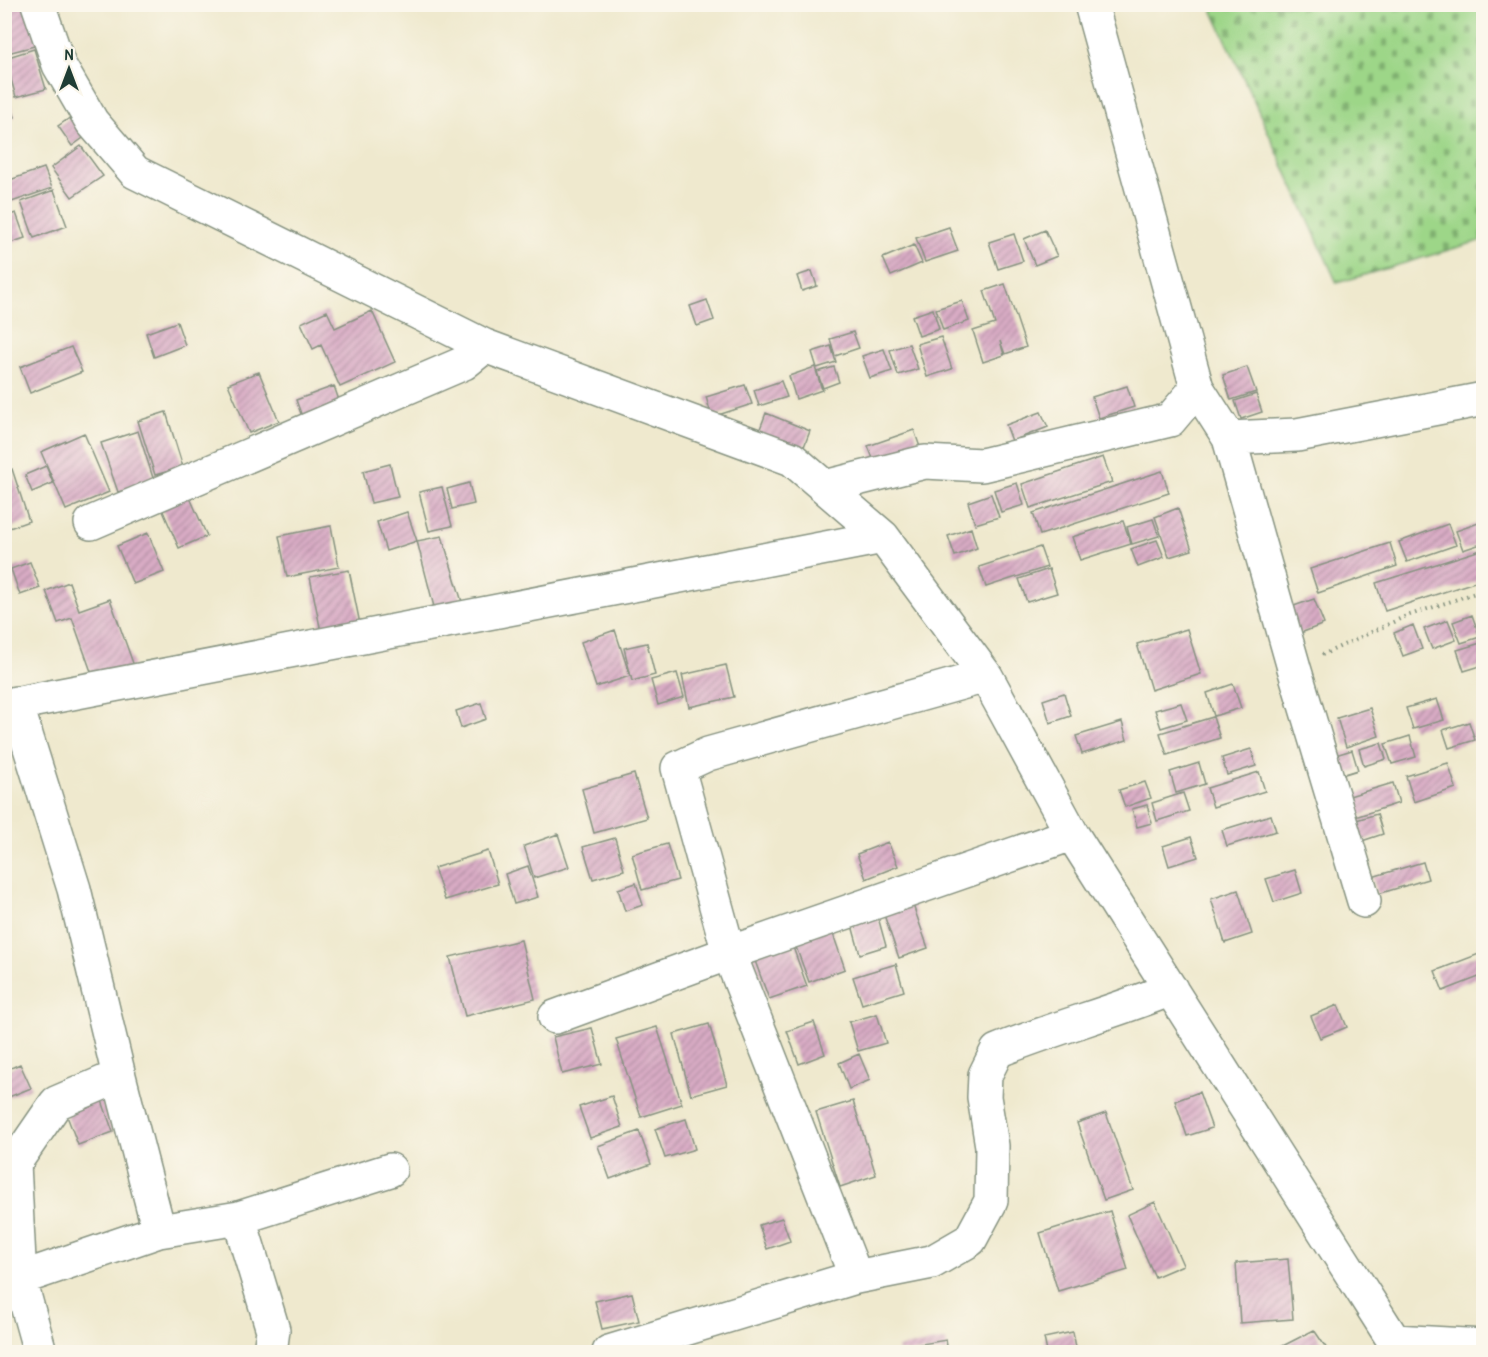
<svg xmlns="http://www.w3.org/2000/svg" width="1488" height="1357" viewBox="0 0 1488 1357" font-family="'Patrick Hand',sans-serif">
<style>
.cemetery{fill:url(#cemetery-stones);stroke:#5e8a5e;stroke-width:1.5}
.building{fill:url(#building-hatch)}
.lines{fill:none;stroke-linecap:round;stroke-linejoin:round}
.minor-casing{stroke:#879381;stroke-width:36}
.path{stroke:#879381;stroke-width:4;stroke-dasharray:1.5 4.5;stroke-linecap:butt}
.minor{stroke:#fff;stroke-width:33}
</style>
<defs>
<pattern id="cemetery-stones" width="16" height="16" patternUnits="userSpaceOnUse" patternTransform="scale(1.5)"><rect width="16" height="16" fill="#9dd688"/><path d="M2 7V4a2 2 0 0 1 4 0v3zM10 15v-3a2 2 0 0 1 4 0v3z" fill="#7faf70"/></pattern>
<pattern id="building-hatch" width="6" height="6" patternUnits="userSpaceOnUse" patternTransform="scale(1.5)"><rect width="6" height="6" fill="#d9acc5"/><path d="M-1 1l2-2M0 6l6-6M5 7l2-2" fill="none" stroke="#af8da1"/></pattern>
</defs>
<rect width="100%" height="100%" fill="#fbf7ec"/>
<filter id="ink" filterUnits="userSpaceOnUse"><feTurbulence type="fractalNoise" baseFrequency=".0167" numOctaves="2"/><feDisplacementMap in="SourceGraphic" scale="12" xChannelSelector="R" yChannelSelector="G"/><feConvolveMatrix kernelMatrix="1 2 1 2 8 2 1 2 1" color-interpolation-filters="sRGB"/></filter>
<filter id="wash" filterUnits="userSpaceOnUse"><feTurbulence type="fractalNoise" baseFrequency=".008" numOctaves="4" result="noise"/><feDisplacementMap in="SourceGraphic" scale="24" xChannelSelector="R" yChannelSelector="G"/><feGaussianBlur stdDeviation="1.35" result="paint"/><feColorMatrix in="noise" values="0 0 0 0 0 0 0 0 0 0 0 0 0 0 0 0 0 1.4 0 .05"/><feComposite in="paint" operator="in"/></filter>
<g filter="url(#wash)">
<rect width="100%" height="100%" fill="#efe9ce"/>
<path class="cemetery" d="M1210,5H1483V240L1337,283Z"/>
<g id="blocks">
<path class="building" d="M4,4H32L42,44L4,54Z
M34,49L46,89L16,97L5,58Z
M4,86L15,117L4,120Z
M77,113L90,133L72,146L58,126Z
M81,146L103,176L72,197L51,168Z
M44,168L52,188L6,204L4,182Z
M54,190L67,226L34,238L21,202Z
M16,213L25,238L4,245V217Z
M949,227L958,251L925,262L916,238Z
M1045,230L1057,256L1035,265L1024,239Z
M1014,234L1023,261L998,269L989,242Z
M914,245L922,263L891,276L883,258Z
M812,271L817,286L802,291L797,276Z
M1005,284L1026,347L1005,354L1000,341L1004,355L983,362L973,331L995,324L984,291Z
M707,300L714,320L697,326L690,306Z
M962,301L969,321L943,330L936,309Z
M933,309L939,329L919,336L912,316Z
M327,311L335,328L372,311L395,362L340,387L321,345L313,349L301,323Z
M177,322L185,345L154,357L146,333Z
M853,332L859,348L835,356L830,339Z
M941,337L952,369L927,377L917,344Z
M909,344L918,369L898,375L890,350Z
M831,346L836,362L817,368L812,352Z
M71,347L82,372L30,393L20,367Z
M884,349L892,371L870,378L862,356Z
M815,367L822,390L796,399L789,376Z
M834,367L839,382L823,388L817,372Z
M1247,367L1256,392L1231,400L1223,375Z
M259,372L279,421L249,433L228,384Z
M781,381L787,397L759,406L754,390Z
M745,385L752,404L712,417L706,397Z
M334,386L342,409L304,422L296,400Z
M1127,386L1134,407L1099,418L1092,397Z
M1256,394L1262,412L1241,419L1235,401Z
M166,412L183,467L155,475L138,421Z
M1041,412L1048,427L1012,441L1006,425Z
M766,413L810,431L802,452L758,434Z
M914,430L921,450L876,466L868,446Z
M138,431L154,481L118,492L101,443Z
M84,433L109,492L66,510L41,452Z
M1103,457L1112,482L1030,508L1022,484Z
M390,464L398,497L371,503L363,471Z
M46,466L53,483L32,492L25,475Z
M12,469L29,521L4,530V472Z
M1162,471L1169,493L1040,535L1033,513Z
M469,483L474,504L452,509L447,489Z
M1017,483L1024,505L1001,512L994,490Z
M442,487L452,526L429,531L419,492Z
M187,491L207,536L179,548L159,502Z
M991,494L999,517L975,524L968,502Z
M1178,508L1192,550L1169,557L1155,517Z
M407,512L417,541L386,551L377,522Z
M1153,519L1159,536L1132,544L1127,527Z
M1123,521L1131,544L1080,560L1072,537Z
M1484,521V543L1463,550L1456,531Z
M1448,524L1456,545L1407,562L1399,542Z
M331,526L339,567L287,577L279,536Z
M971,528L977,548L955,556L948,536Z
M148,533L164,572L133,584L117,546Z
M442,536L462,602L434,607L417,541Z
M1157,540L1164,557L1138,567L1131,549Z
M1390,543L1397,566L1318,593L1310,569Z
M1040,547L1047,567L986,587L979,567Z
M1484,549V579L1385,611L1376,583Z
M30,562L40,588L20,595L11,569Z
M1049,569L1057,593L1027,602L1019,579Z
M349,570L360,624L321,632L310,577Z
M69,582L79,610L110,599L134,666L94,680L72,618L58,623L46,591Z
M1314,599L1324,624L1298,634L1288,608Z
M1472,615L1480,637L1461,643L1453,622Z
M1448,620L1456,640L1432,649L1424,629Z
M1413,625L1422,649L1403,656L1394,633Z
M1187,629L1201,674L1151,690L1137,644Z
M615,630L630,676L596,687L581,642Z
M1484,642V665L1464,671L1457,650Z
M647,643L655,675L632,681L624,648Z
M726,665L734,697L689,707L682,675Z
M677,673L684,697L658,705L651,680Z
M1233,684L1241,708L1214,716L1207,693Z
M1064,693L1071,716L1050,723L1043,700Z
M1437,699L1444,720L1413,729L1406,708Z
M481,703L486,719L461,728L456,711Z
M1181,703L1187,720L1161,728L1155,710Z
M1370,708L1379,736L1346,747L1337,718Z
M1213,717L1220,738L1167,755L1160,733Z
M1122,722L1127,740L1082,754L1076,736Z
M1469,722L1475,740L1449,748L1443,730Z
M1410,736L1416,757L1392,764L1385,744Z
M1381,743L1386,759L1364,766L1359,749Z
M1251,749L1256,766L1227,775L1222,758Z
M1352,750L1358,770L1335,777L1329,757Z
M1199,763L1205,784L1176,793L1170,772Z
M1448,763L1456,788L1414,802L1406,776Z
M1259,772L1265,791L1213,807L1207,788Z
M634,774L647,818L594,833L582,789Z
M1145,782L1151,798L1125,807L1119,790Z
M1393,783L1399,803L1352,818L1346,797Z
M1183,793L1189,811L1157,821L1152,803Z
M1147,805L1152,823L1137,827L1132,809Z
M1377,814L1383,834L1362,841L1356,820Z
M1271,815L1276,831L1227,846L1222,830Z
M558,834L569,867L534,878L524,846Z
M1191,837L1198,857L1169,866L1163,846Z
M615,838L624,870L593,879L583,847Z
M888,842L898,866L866,879L857,854Z
M667,844L678,880L642,890L632,854Z
M488,851L498,884L445,900L434,868Z
M1423,862L1428,879L1378,894L1372,877Z
M528,866L538,897L514,904L505,874Z
M1295,870L1302,893L1274,902L1266,879Z
M636,883L643,905L625,911L618,889Z
M1238,890L1252,934L1225,943L1211,899Z
M912,902L928,948L899,958L883,912Z
M876,910L886,946L860,954L850,918Z
M830,925L845,969L809,982L793,939Z
M789,936L807,986L769,999L751,950Z
M521,940L535,999L465,1016L450,957Z
M1484,952V975L1443,991L1435,971Z
M896,964L904,991L862,1004L853,977Z
M1338,1005L1347,1027L1320,1038L1311,1016Z
M877,1014L886,1043L858,1051L849,1022Z
M814,1022L825,1054L799,1064L787,1031Z
M709,1024L727,1085L691,1095L674,1034Z
M657,1027L682,1104L641,1117L616,1039Z
M592,1028L602,1064L562,1074L553,1037Z
M859,1054L870,1080L849,1089L839,1063Z
M20,1064L31,1088L4,1099V1071Z
M1199,1092L1212,1128L1187,1136L1175,1101Z
M100,1095L113,1132L78,1145L64,1108Z
M612,1096L622,1127L590,1138L579,1107Z
M853,1101L876,1175L840,1187L816,1112Z
M1106,1113L1133,1190L1104,1200L1077,1123Z
M686,1119L695,1149L665,1158L655,1129Z
M639,1131L651,1164L610,1179L598,1146Z
M1155,1202L1183,1265L1155,1277L1127,1215Z
M1110,1211L1128,1270L1058,1291L1040,1233Z
M782,1218L790,1241L767,1249L759,1225Z
M1288,1259L1293,1319L1240,1323L1236,1263Z
M632,1293L639,1321L602,1329L595,1301Z
M1314,1330L1329,1352H1271Z
M1073,1332L1077,1352H1047L1044,1338Z
M946,1340L948,1352H898L897,1348Z"/>
</g>
</g>
<g filter="url(#ink)">
<use href="#blocks" fill-opacity="0" stroke="#879381" stroke-width="1.5"/>
<g class="lines">
<defs>
<path id="minor" d="M38,4L59,65L92,122L135,172L485,346L792,459L883,537L986,676L1072,834L1394,1341L1484,1346
M1091,4L1197,388L1229,438L1294,668L1364,901
M1229,438L1297,435L1484,399
M825,487L925,462L982,465L1170,420L1197,388
M91,523L464,363L485,346
M16,703L74,889L119,1076L159,1231
M4,706L883,537
M555,1017L729,953L1072,834
M239,1218L273,1330L270,1352
M856,1277L729,953L678,768L708,754L986,676
M4,1284L159,1231L239,1218L390,1170
M40,1352L20,1280L14,1164L56,1103L119,1076
M609,1352L856,1277L932,1262L970,1240L991,1201L992,1146L984,1097L985,1075L997,1051C1054,1028 1114,1012 1171,989"/>
</defs>
<use href="#minor" class="minor-casing"/>
<path class="path" d="M1322,655L1404,617L1484,590"/>
<use href="#minor" class="minor"/>
</g>
</g>
<rect width="1488" height="1357" fill="none" stroke="#fbf7ec" stroke-width="24"/>
<g transform="translate(69 69)" stroke="#fbf7ec" stroke-width="4.5" paint-order="stroke">
<path d="M0-4.5L10 22L0 15L-10 22Z" fill="#1f3d34"/>
<text y="-9" font-size="16" font-weight="bold" text-anchor="middle" fill="#1f3d34">N</text>
</g>
</svg>
